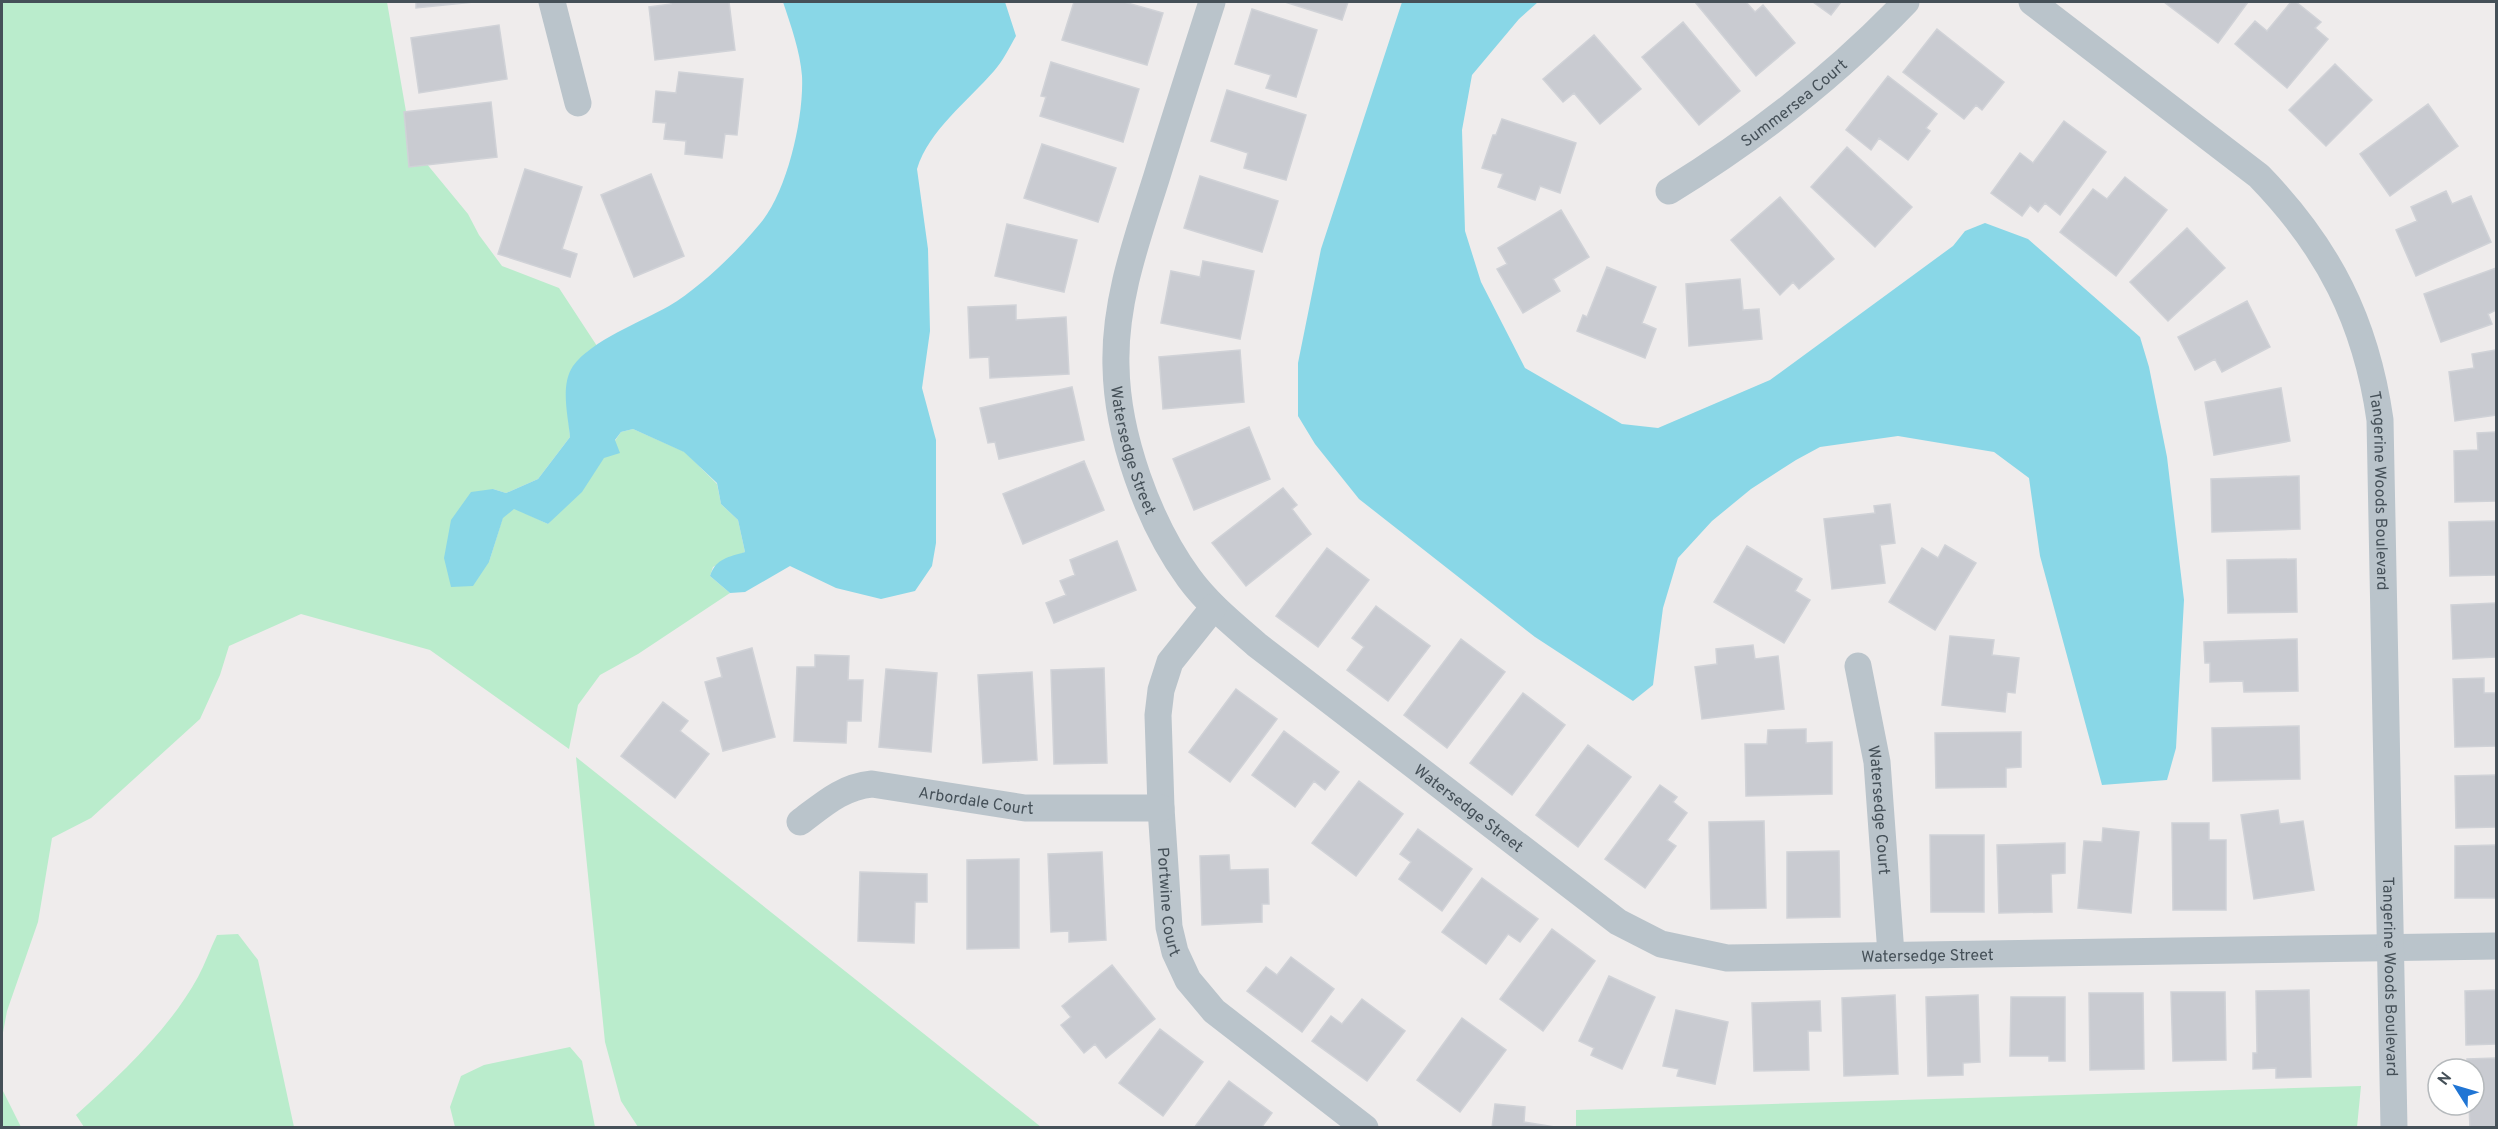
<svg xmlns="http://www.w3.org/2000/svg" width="2498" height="1129" viewBox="0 0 2498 1129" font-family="Overpass,sans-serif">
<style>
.green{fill:#baeccc}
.water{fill:#89d7e7}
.building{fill:#c9cbd1;stroke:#d0d2d7;stroke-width:1.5}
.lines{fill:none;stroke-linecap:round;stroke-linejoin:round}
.street{stroke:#bac4cb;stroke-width:27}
.labels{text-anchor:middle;stroke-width:6;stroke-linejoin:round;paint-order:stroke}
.street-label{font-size:16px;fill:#455058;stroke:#fff}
</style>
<rect width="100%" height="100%" fill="#efecec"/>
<path class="green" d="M2,2H387L412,146L468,214L479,235L502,266L559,288L597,346L587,352L566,389L570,437L538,479L506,493L493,489L489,562L503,517L514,508L548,524L593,473L621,432L633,429L685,452L717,484L721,504L738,520L745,552L713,567L710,576L730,593L638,654L600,675L578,705L569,749L430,650L301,614L229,646L220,675L200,719L91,818L52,838L38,922L7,1011L2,1038Z
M576,757L1041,1127H638L621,1101L605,1042Z
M238,934L258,960L294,1127H84L76,1115C121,1074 168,1031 198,977C205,964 210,949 217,935Z
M570,1047L582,1061L595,1127H455L450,1107L461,1076L484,1065Z
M2361,1086L2357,1127H1576V1110Z
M2,1089L21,1127H2Z"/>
<path class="water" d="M783,2H1005L1016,36C1009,48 1003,61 994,71C968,101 929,130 917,169L928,249L930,331L922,388L936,440V543L932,566L915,591L881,599L836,588L790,566L745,592L730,593L710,576C716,558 729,557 745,552L738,520L721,504L717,483L684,452L633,429L621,432L615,440L620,453L604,458L582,492L548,524L514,509L503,518L489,562L473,586L451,587L444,558L451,520L471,492L493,489L506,493L538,479L570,437C568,415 560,385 573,366C592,340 641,322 669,306C701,287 740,249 763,220C788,187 804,117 802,76C800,51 791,26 783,2Z
M1402,2H1538L1519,19L1472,75L1462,130L1465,231L1481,282L1525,368L1622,424L1658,428L1770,380L1953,246L1965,231L1985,223L2028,239L2140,337L2149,367L2167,457L2184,600L2176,748L2167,780L2102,785L2040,556L2029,478L1994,452L1898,436L1820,447L1796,460L1751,489L1712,521L1678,558L1663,608L1653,685L1633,701L1535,637L1359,499L1315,444L1298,416V363L1321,249Z"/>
<path class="building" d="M416,2H474L416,8Z
M670,2H729L735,50L655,60L649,7L671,4Z
M1074,2H1124L1163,13L1147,65L1062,40Z
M1285,2H1348L1342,20Z
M1695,2H1746L1755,12L1763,5L1795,43L1756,76Z
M1813,2H1841L1831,15Z
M2164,2H2248L2218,43Z
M2291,2H2296L2321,22L2315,28L2328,39L2287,88L2235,44L2255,21L2267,31Z
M1252,9L1317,30L1296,97L1266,88L1271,75L1235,64Z
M1683,22L1740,91L1699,125L1642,57Z
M499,25L507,79L419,93L411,38Z
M1937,29L2004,82L1982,110L1976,105L1964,119L1903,72Z
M1594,35L1641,89L1600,124L1574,93L1563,102L1543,79Z
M1051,62L1139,89L1123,142L1040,116L1046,97L1041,96Z
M2335,64L2372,100L2326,146L2289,110Z
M679,72L743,79L737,135L725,134L722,158L685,154L686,141L664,139L666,123L653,122L656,91L676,93Z
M1888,76L1937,114L1926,128L1930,131L1908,160L1879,138L1871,150L1846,130Z
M1227,90L1306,115L1286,180L1244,168L1248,153L1211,141Z
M491,102L497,157L409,167L404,112Z
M2428,104L2458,146L2390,196L2360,154Z
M1502,119L1576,143L1560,193L1540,186L1535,200L1498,187L1503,174L1482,168L1493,135H1496Z
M2064,121L2106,152L2060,215L2045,203L2038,212L2030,205L2022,216L1991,193L2020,153L2033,163Z
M1042,144L1116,168L1098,222L1024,198Z
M1847,147L1912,207L1875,247L1811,187Z
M525,169L582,187L562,249L577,254L570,277L498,254Z
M651,174L684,256L634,277L601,195Z
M1200,176L1278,201L1262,252L1184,228Z
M2125,177L2167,210L2116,276L2060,232L2093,189L2107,199Z
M2446,191L2452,204L2471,196L2491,242L2416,276L2396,230L2417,221L2411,207Z
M1780,197L1834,259L1799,289L1793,282L1780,295L1731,240Z
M1561,210L1589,257L1553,279L1560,291L1523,313L1497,269L1507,264L1498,248Z
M1007,224L1077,240L1064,292L995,276Z
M2187,228L2225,268L2168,321L2130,282Z
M1203,261L1254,271L1240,339L1161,323L1171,271L1200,277Z
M1607,267L1656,287L1642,323L1656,329L1645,358L1577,331L1583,315L1587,317Z
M2496,268V310L2488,314L2492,324L2441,342L2424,294Z
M1740,279L1743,310L1759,309L1762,339L1689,346L1686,284Z
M2247,301L2270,347L2222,372L2215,359L2195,370L2178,337Z
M1016,305V320L1066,317L1069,374L990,378L989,357L970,358L968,307Z
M1240,350L1244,402L1163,409L1159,357Z
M2496,350V415L2455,421L2449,372L2474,368L2472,354Z
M1072,387L1084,440L999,459L995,442L988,443L980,408Z
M2281,388L2290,441L2214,455L2205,402Z
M1249,427L1270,479L1194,510L1173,459Z
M2496,432V501L2455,502L2454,451L2478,450L2477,433Z
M1084,461L1104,510L1023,544L1003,494Z
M2299,476L2300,529L2212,532L2211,479Z
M1283,488L1297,505L1292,509L1311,534L1246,586L1212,543Z
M1890,504L1895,543L1880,545L1885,583L1832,589L1824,519L1875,513L1874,506Z
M2496,521V575L2450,576L2449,522Z
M1117,541L1136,590L1054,623L1046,603L1066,595L1060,581L1075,575L1070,560Z
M1945,545L1976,563L1935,630L1889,602L1922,548L1938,558Z
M1747,546L1802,579L1795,591L1810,600L1784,643L1714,602Z
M1327,548L1369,580L1318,647L1276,616Z
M2296,559L2297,612L2228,613L2227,560Z
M2496,603V657L2453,659L2451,605Z
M1376,606L1430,646L1388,701L1347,670L1364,647L1352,638Z
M1950,636L1994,640L1992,655L2019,658L2015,693L2007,692L2005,712L1942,705Z
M1461,639L1505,672L1447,748L1404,715Z
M2297,639L2298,691L2244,692L2243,681L2210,682V663H2205L2204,642Z
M1753,645L1755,659L1778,656L1784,709L1702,719L1695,667L1717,664L1716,649Z
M752,648L775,737L723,751L705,682L722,677L717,658Z
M815,655L849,656L848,680H863L861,721H847L846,743L794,741L797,667H815Z
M1104,668L1107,763L1054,764L1051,670Z
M886,669L937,673L931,752L879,747Z
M1032,672L1037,760L983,763L978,675Z
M2484,678V693H2496V746L2455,747L2453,679Z
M1236,689L1277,719L1230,782L1189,752Z
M1523,693L1565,725L1512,795L1470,763Z
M663,702L688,721L680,731L709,754L675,798L621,756Z
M2299,726L2300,779L2213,781L2212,728Z
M1806,729V743L1832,742V794L1746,796L1745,744H1767L1768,730Z
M1284,731L1339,772L1325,790L1314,781L1295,807L1252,775Z
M2021,732V767L2006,768V787L1936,788L1935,733Z
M1588,745L1631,777L1578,847L1536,815Z
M2496,775V827L2456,828L2455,776Z
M1359,781L1403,814L1356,876L1312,843Z
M1660,785L1677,797L1673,802L1687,813L1667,840L1676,846L1645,888L1605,859Z
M2278,810L2280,824L2303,821L2314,890L2254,899L2241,815Z
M1764,821L1766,908L1711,909L1709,822Z
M2172,823H2209V840H2226V910H2173Z
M2103,828L2139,832L2131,913L2078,908L2084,841L2102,842Z
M1418,829L1472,869L1442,911L1399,879L1411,862L1400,854Z
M1930,835H1984V912H1931Z
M2065,843V873L2051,874L2052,912L1999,913L1997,845Z
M2496,845V898H2455V846Z
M1839,851L1840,917L1787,918V852Z
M1102,852L1106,940L1069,942V931L1051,932L1048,854Z
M1229,855L1230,870L1268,869L1269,904H1262V922L1202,925L1200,856Z
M1019,859V948L967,949V860Z
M860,872L927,874V902H915L914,943L858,941Z
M1482,878L1538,919L1520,942L1508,934L1486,964L1442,932Z
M1552,929L1595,961L1543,1031L1500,999Z
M1291,957L1334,989L1302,1032L1247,991L1266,967L1277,975Z
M1112,965L1155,1019L1106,1058L1095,1044L1084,1053L1061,1025L1071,1017L1062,1006Z
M1609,976L1655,997L1622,1069L1591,1055L1594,1048L1579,1041Z
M2309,990L2311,1077L2276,1078V1068L2253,1069V1053H2257L2256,991Z
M2496,990V1044L2466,1045L2465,991Z
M2171,992H2225L2226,1060L2173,1061Z
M2089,993H2143L2144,1069L2090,1070Z
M1895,995L1898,1074L1844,1076L1842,998Z
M1978,995L1980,1062L1963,1063V1075L1928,1076L1926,997Z
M2011,997H2065V1061H2049V1056H2010Z
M1362,999L1405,1031L1367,1081L1312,1041L1331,1016L1342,1024Z
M1820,1001L1821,1031H1808L1809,1070L1754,1071L1752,1003Z
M1676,1010L1728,1022L1715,1084L1677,1076L1679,1069L1663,1066Z
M1462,1018L1506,1050L1460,1112L1417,1080Z
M1160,1029L1203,1062L1163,1116L1119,1083Z
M2496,1058V1127L2470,1128L2469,1105H2474V1069H2468L2467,1059Z
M1229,1081L1272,1113L1261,1128H1194Z
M1495,1104L1525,1107L1524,1122L1561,1128H1492Z"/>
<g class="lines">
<g class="street">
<path d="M552,2L578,103"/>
<path id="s1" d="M1212,2C1193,61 1174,120 1156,179C1137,239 1114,302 1116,366C1117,435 1148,522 1189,578C1208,604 1233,624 1257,645L1618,922L1661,944L1727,958L2496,946"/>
<path id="s2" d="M2032,2L2259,176C2328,247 2366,321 2380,420L2394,1128"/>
<path id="s3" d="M1669,191C1757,137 1835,76 1906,2"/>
<path id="s4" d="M1214,607L1170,662L1161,690L1158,715L1161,808L1169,927L1175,952L1188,980L1214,1011L1365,1128"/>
<path id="s5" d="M1858,666L1877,762L1891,954"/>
<path id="s6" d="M800,822C824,804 842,787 872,784L1025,808H1161"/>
</g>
</g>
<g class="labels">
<g class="street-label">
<text dy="6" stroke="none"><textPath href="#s3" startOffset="153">Summersea Court</textPath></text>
<text dy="6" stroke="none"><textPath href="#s1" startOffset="464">Watersedge Street</textPath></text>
<text dy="6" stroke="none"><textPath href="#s2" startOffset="634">Tangerine Woods Boulevard</textPath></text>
<text dy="6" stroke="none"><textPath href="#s6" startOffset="188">Arbordale Court</textPath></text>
<text dy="6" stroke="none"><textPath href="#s1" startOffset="968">Watersedge Street</textPath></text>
<text dy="6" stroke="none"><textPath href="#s5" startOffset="146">Watersedge Court</textPath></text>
<text dy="6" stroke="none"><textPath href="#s4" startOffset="312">Portwine Court</textPath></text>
<text dy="6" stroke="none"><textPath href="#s1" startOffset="1472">Watersedge Street</textPath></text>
<text dy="6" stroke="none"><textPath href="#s2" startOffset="1120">Tangerine Woods Boulevard</textPath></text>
</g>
</g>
<rect width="2498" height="1129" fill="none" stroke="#455058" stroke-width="6"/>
<g transform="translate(2456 1087) rotate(307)"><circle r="28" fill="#ffffff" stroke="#b5b9bc" stroke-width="1.5"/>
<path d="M0-4.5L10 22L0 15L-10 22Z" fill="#2075d4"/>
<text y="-9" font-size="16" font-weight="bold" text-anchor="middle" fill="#455058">N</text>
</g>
</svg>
